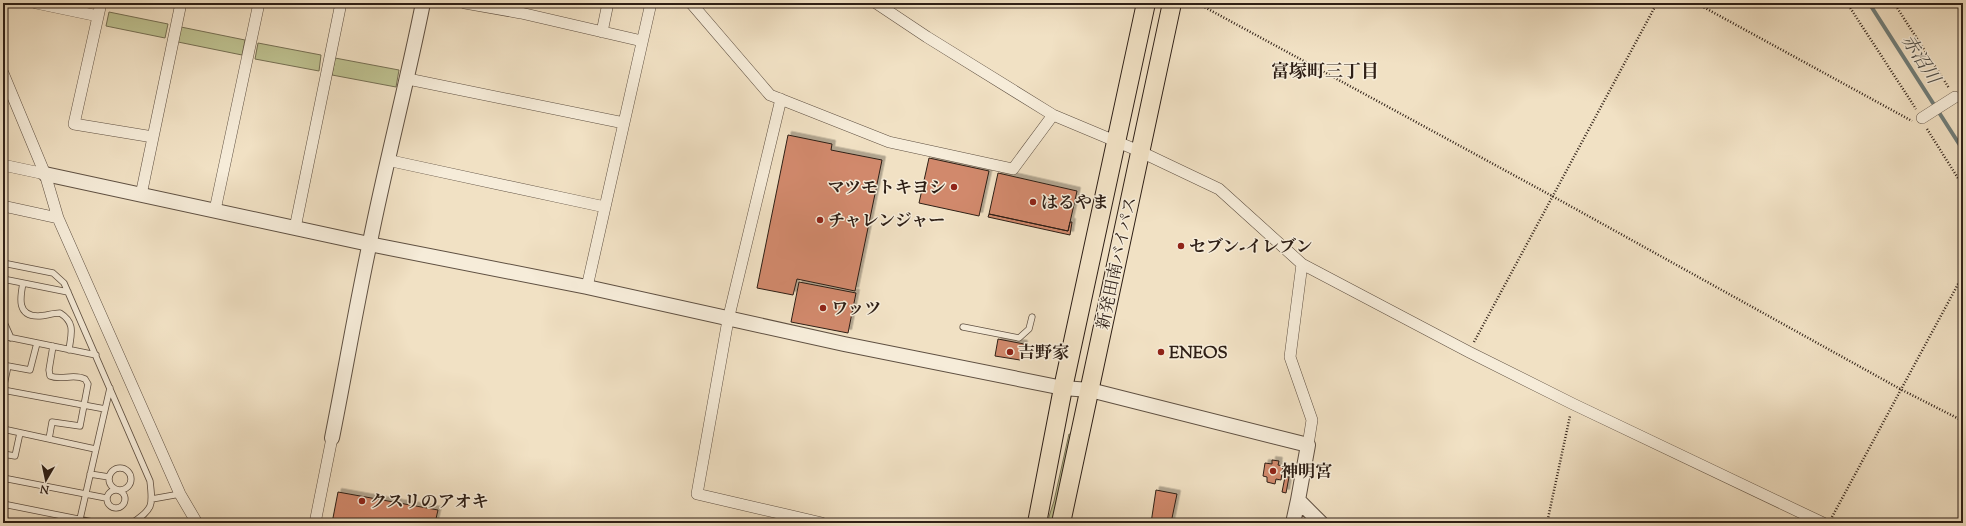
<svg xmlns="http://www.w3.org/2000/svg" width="1966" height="526" viewBox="0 0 1966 526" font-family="'Sorts Mill Goudy','Noto Serif JP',serif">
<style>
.green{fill:#bec291;stroke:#767054}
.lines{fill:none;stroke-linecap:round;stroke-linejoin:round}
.stream{stroke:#707d79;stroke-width:4}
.building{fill:#d1896c;stroke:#2e1f16;filter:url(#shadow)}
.service-casing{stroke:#5f5042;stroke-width:7}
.minor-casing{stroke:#5f5042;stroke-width:12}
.tertiary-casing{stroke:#5f5042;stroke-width:16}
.trunk-casing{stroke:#2e1f16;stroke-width:20}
.path{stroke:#2e1f16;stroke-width:2.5;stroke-dasharray:1 2;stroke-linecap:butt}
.service{stroke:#f6ecd9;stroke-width:5.5}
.minor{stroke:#f6ecd9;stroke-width:11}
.tertiary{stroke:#f6ecd9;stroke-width:14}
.trunk{stroke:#f1e1c4;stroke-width:18}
.poi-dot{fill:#8f2418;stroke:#f6ecd9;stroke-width:1.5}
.labels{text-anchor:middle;stroke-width:3;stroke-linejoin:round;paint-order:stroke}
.poi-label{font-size:17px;font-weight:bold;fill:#2e1f16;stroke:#f6ecd9;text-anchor:start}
.street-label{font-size:17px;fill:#2e1f16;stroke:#f6ecd9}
.water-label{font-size:18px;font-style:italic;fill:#4f4e48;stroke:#f6ecd9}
.neighbourhood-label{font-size:18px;font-weight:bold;fill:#2e1f16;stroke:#f6ecd9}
</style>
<defs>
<filter id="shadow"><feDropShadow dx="3.5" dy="-3.5" stdDeviation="0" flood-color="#0004"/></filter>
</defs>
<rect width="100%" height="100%" fill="#f1e1c4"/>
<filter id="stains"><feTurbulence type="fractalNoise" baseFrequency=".005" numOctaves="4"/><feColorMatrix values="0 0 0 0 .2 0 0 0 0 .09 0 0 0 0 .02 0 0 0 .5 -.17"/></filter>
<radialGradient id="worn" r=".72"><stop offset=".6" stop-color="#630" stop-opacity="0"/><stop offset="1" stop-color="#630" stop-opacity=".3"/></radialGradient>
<path class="green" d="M109,12L168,24L165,38L106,26Z
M181,27L245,40L242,55L178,42Z
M258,43L321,55L319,71L255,59Z
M335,58L399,70L396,87L332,75Z
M1069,434L1073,435L1054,523H1047L1054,501Z"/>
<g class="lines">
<path class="stream" d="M1869,3L1963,150"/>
</g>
<path class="building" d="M788,135L832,144L831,150L882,160L855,291L797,279L793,295L757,288Z
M929,158L989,171L979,216L919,203Z
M998,173L1077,191L1068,231L989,214Z
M989,214L1068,231L1070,222H1072L1070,235L988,217Z
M799,282L856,293L848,333L791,322Z
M998,339L1024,344L1022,358L1020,360L995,356Z
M1272,460L1279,461L1278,465L1283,466L1281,480L1276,479L1275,484L1267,482V477L1263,476L1265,463L1272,464Z
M1285,477H1289L1286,493L1282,492Z
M1156,490L1177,494L1171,523H1151Z
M338,492L438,510L435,523H332Z"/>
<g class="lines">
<defs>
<path id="service" d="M3,263L53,273L64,283L150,481C153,506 153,509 132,523
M3,279L68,292
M23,283C20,298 17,316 38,316C45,316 53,313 60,313C76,323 71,334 69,350
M3,320L11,338
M963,327L1019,338L1029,329L1032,317
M3,336L96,355
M3,390L105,409
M3,390L8,366L30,370L37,343
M3,429L95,449
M49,439L52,422L80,426L88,384L85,379C73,373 62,381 50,376L49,370L53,346
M3,454L15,456L20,433
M109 479a11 11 0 1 1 22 0a11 11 0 1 1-22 0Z
M90,474L109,477
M3,478L106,498
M107 499a9 9 0 1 1 18 0a9 9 0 1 1-18 0Z
M152,499L180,494
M3,504L98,523
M80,519L110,388"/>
<path id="minor" d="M36,3L98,16
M101,3L74,124L153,137
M465,3L521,13L642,41
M691,3L770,95L889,142L1013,169L1053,115
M876,3L927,37L1053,115L1139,151L1219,189L1302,264L1469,352L1573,404L1823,523
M602,32L608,3
M3,73L45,174L58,218L180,494L197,523
M408,79L624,123
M781,99L728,320L697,494L822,523
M1922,118L1955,97
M387,160L605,207
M3,165L45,174
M141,195L181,3
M3,206L58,218
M215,210L259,3
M295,228L341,3
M1302,264L1290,357L1312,420L1308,445
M587,287L651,3
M315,523L332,438"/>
<path id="tertiary" d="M45,174L369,244L587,287L844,344L1063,388L1090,390L1308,445L1298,500L1321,523
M332,438C345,373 356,307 370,242C386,162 407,83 423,3
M1293,523L1298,500"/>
<path id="trunk" d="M1037,523L1063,388L1146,3
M1061,523L1172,3"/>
</defs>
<use href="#service" class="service-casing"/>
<use href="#minor" class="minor-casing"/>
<use href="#tertiary" class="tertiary-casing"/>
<use href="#trunk" class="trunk-casing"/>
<path class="path" d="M1197,3L1554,197L1902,390L1963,421
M1696,3L1912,121
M1847,3L1916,109
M1894,3L1949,88
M1927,129L1963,186
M1474,342L1657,3
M1832,517L1963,275
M1547,523L1570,416"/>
<use href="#service" class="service"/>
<use href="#minor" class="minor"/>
<use href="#tertiary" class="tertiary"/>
<use href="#trunk" class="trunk"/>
</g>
<g class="poi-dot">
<circle cx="954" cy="187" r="4"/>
<circle cx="1033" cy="202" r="4"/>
<circle cx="820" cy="220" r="4"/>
<circle cx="1181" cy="246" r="4"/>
<circle cx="823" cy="308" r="4"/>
<circle cx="1010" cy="352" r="4"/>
<circle cx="1161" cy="352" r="4"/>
<circle cx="1273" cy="471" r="4"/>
<circle cx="362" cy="501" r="4"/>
</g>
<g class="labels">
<g class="poi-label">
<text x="946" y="193" text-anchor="end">マツモトキヨシ</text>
<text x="1041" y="208">はるやま</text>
<text x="828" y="226">チャレンジャー</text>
<text x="1189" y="252">セブン-イレブン</text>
<text x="831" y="314">ワッツ</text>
<text x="1018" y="358">吉野家</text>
<text x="1169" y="358">ENEOS</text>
<text x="1281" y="477">神明宮</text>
<text x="370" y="507">クスリのアオキ</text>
</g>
<g class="street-label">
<text transform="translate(1116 263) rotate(-78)" y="6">新発田南バイパス</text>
</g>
<g class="water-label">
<text transform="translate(1921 59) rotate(57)" y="6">赤沼川</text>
</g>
<g class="neighbourhood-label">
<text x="1325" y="77">富塚町三丁目</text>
</g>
</g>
<rect width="1966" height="526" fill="none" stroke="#f1e1c4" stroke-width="16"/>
<rect x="4" y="4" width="1958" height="518" fill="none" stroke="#2e1f16" stroke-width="2"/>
<rect x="8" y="8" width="1950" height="510" fill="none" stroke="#2e1f16"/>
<g transform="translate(46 480) rotate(189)" stroke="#f6ecd9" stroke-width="3" paint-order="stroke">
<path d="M0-3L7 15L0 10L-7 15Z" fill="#2e1f16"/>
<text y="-6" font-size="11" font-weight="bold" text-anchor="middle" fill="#2e1f16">N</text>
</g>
<rect width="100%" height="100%" filter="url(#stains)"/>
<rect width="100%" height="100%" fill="url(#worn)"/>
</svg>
